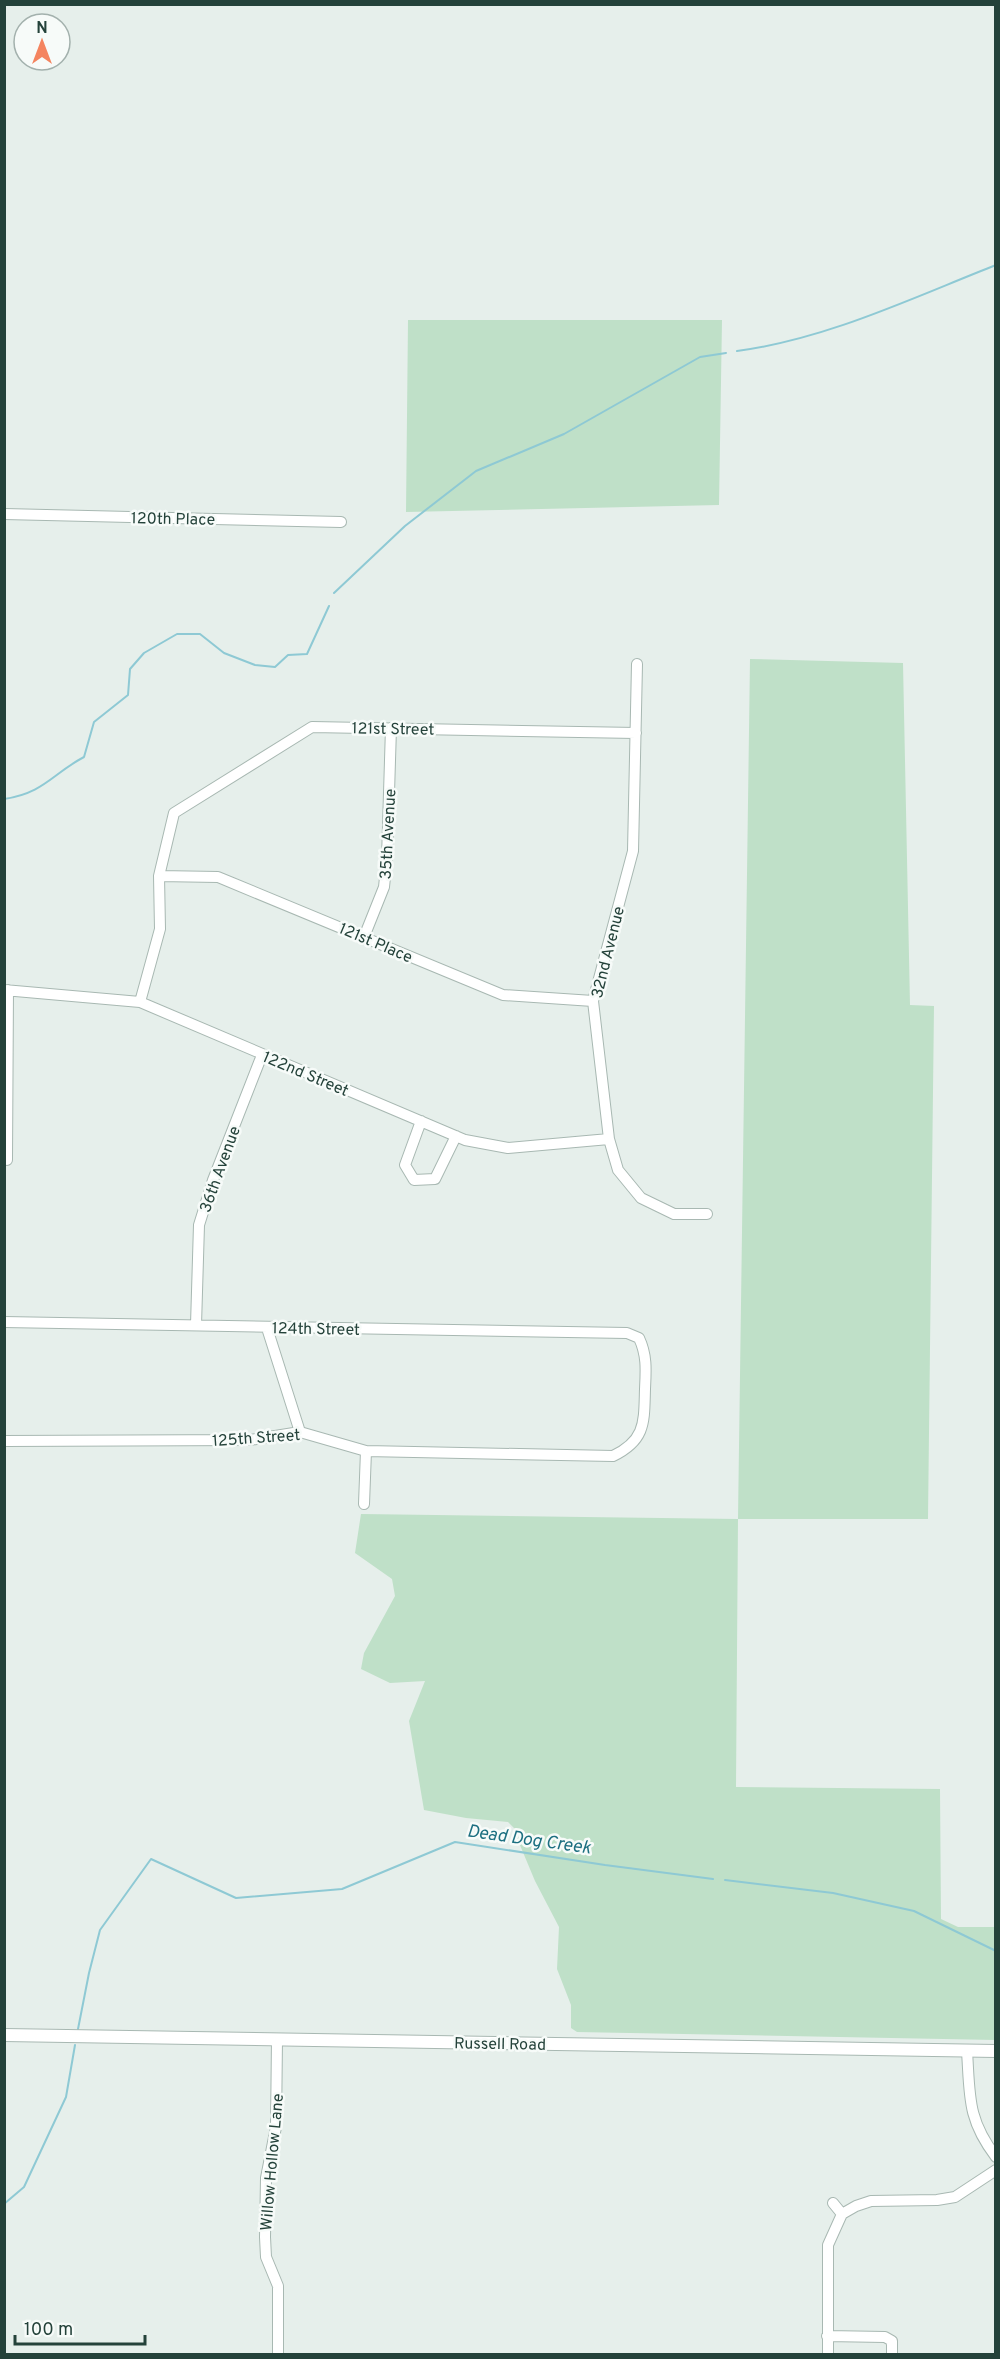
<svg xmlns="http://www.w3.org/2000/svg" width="1000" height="2359" viewBox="0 0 1000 2359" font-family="Overpass,sans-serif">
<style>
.green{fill:#bfe0c8}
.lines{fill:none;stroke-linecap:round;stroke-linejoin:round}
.stream{stroke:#8ec9d4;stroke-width:2}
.minor-casing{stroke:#a8b8b2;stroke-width:12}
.tertiary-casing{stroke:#a8b8b2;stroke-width:14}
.minor{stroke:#fff;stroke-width:10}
.tertiary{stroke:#fff;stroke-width:12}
.labels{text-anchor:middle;stroke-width:5;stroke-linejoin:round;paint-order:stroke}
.street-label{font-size:16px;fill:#24423a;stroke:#f7fbf9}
.water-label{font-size:18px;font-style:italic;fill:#1c6f80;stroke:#f7fbf9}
</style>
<rect width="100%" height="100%" fill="#e6efeb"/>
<path class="green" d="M408,320H722L719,505L406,512Z
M750,659L903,663L910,1005L934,1006L928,1519H738L736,1787L940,1789L941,1919L958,1927H995V2040L577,2032L571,2028V2005L557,1969L559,1927L535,1881L517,1838L522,1836L508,1822L466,1818L424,1810L409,1721L425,1681L390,1683L361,1669L364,1653L395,1596L392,1579L355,1553L361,1514L738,1519Z"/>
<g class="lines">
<path class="stream" d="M737,351C827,339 912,298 996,265
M334,593L405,526L476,471L564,434L700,357L726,353
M4,799C44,793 52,774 84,757L94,722L128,695L130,669L144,653L177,634H200L224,653L255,665L275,667L288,655L307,654L329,606
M725,1880L833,1893L914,1911L996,1951
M78,2029L89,1973L100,1930L151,1859L236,1898L342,1889L455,1842L605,1865L713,1879
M4,2204L24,2187L66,2097L75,2045"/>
<defs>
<path id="minor" d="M4,514L341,522
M637,664L633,851L593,1001L609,1139L618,1170L641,1198L674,1214H707
M159,876L218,877L503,995L593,1001
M364,937L384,887L387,858L391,728
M4,990L140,1002L465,1140L508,1148L609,1139
M140,1002L160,929L159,876L174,813L312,727L636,733
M421,1121L405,1165L414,1180L435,1179L456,1136
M7,1160L8,990
M4,1322L627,1333L639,1338C647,1355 646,1370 645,1389C644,1422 646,1440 613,1456L366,1451L300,1432L250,1440L4,1441
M196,1325L199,1225L213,1180L262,1055
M267,1328L300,1432
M364,1504L366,1451
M277,2039L276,2127L266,2178L265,2237L266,2257L278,2286V2354
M967,2051C970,2096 967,2119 996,2157
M833,2203L842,2214
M842,2214L856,2206L871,2201L937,2200L955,2197L996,2170
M827,2336L885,2337L892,2341V2354
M828,2354V2245L842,2214"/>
<path id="tertiary" d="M4,2035L996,2051"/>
</defs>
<use href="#minor" class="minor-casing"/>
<use href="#tertiary" class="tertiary-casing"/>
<use href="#minor" class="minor"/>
<use href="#tertiary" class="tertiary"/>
</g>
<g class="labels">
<g class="street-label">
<text transform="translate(173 518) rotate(1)" y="6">120th Place</text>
<text transform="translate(393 728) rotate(1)" y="6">121st Street</text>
<text transform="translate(387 834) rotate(-87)" y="6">35th Avenue</text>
<text transform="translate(376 942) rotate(23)" y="6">121st Place</text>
<text transform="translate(607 952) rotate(-76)" y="6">32nd Avenue</text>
<text transform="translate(306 1073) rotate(23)" y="6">122nd Street</text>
<text transform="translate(219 1169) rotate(-70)" y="6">36th Avenue</text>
<text transform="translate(316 1328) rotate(1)" y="6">124th Street</text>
<text transform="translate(256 1437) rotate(-4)" y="6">125th Street</text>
<text transform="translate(500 2043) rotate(1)" y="6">Russell Road</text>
<text transform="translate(271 2162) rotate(-85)" y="6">Willow Hollow Lane</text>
</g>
<g class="water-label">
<text transform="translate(529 1839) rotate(8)" y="6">Dead Dog Creek</text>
</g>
</g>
<rect width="1000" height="2359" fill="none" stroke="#24423a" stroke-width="12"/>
<g transform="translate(42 42)"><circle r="28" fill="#f7fbf9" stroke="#a3b1ad" stroke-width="1.5"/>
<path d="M0-4.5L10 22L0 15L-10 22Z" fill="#f4845f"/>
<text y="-9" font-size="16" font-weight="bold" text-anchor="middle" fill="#24423a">N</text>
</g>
<path d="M15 2335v9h130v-9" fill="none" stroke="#24423a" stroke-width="3"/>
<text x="24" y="2335" font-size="18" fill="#24423a" stroke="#f7fbf9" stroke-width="4.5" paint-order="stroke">100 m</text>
</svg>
